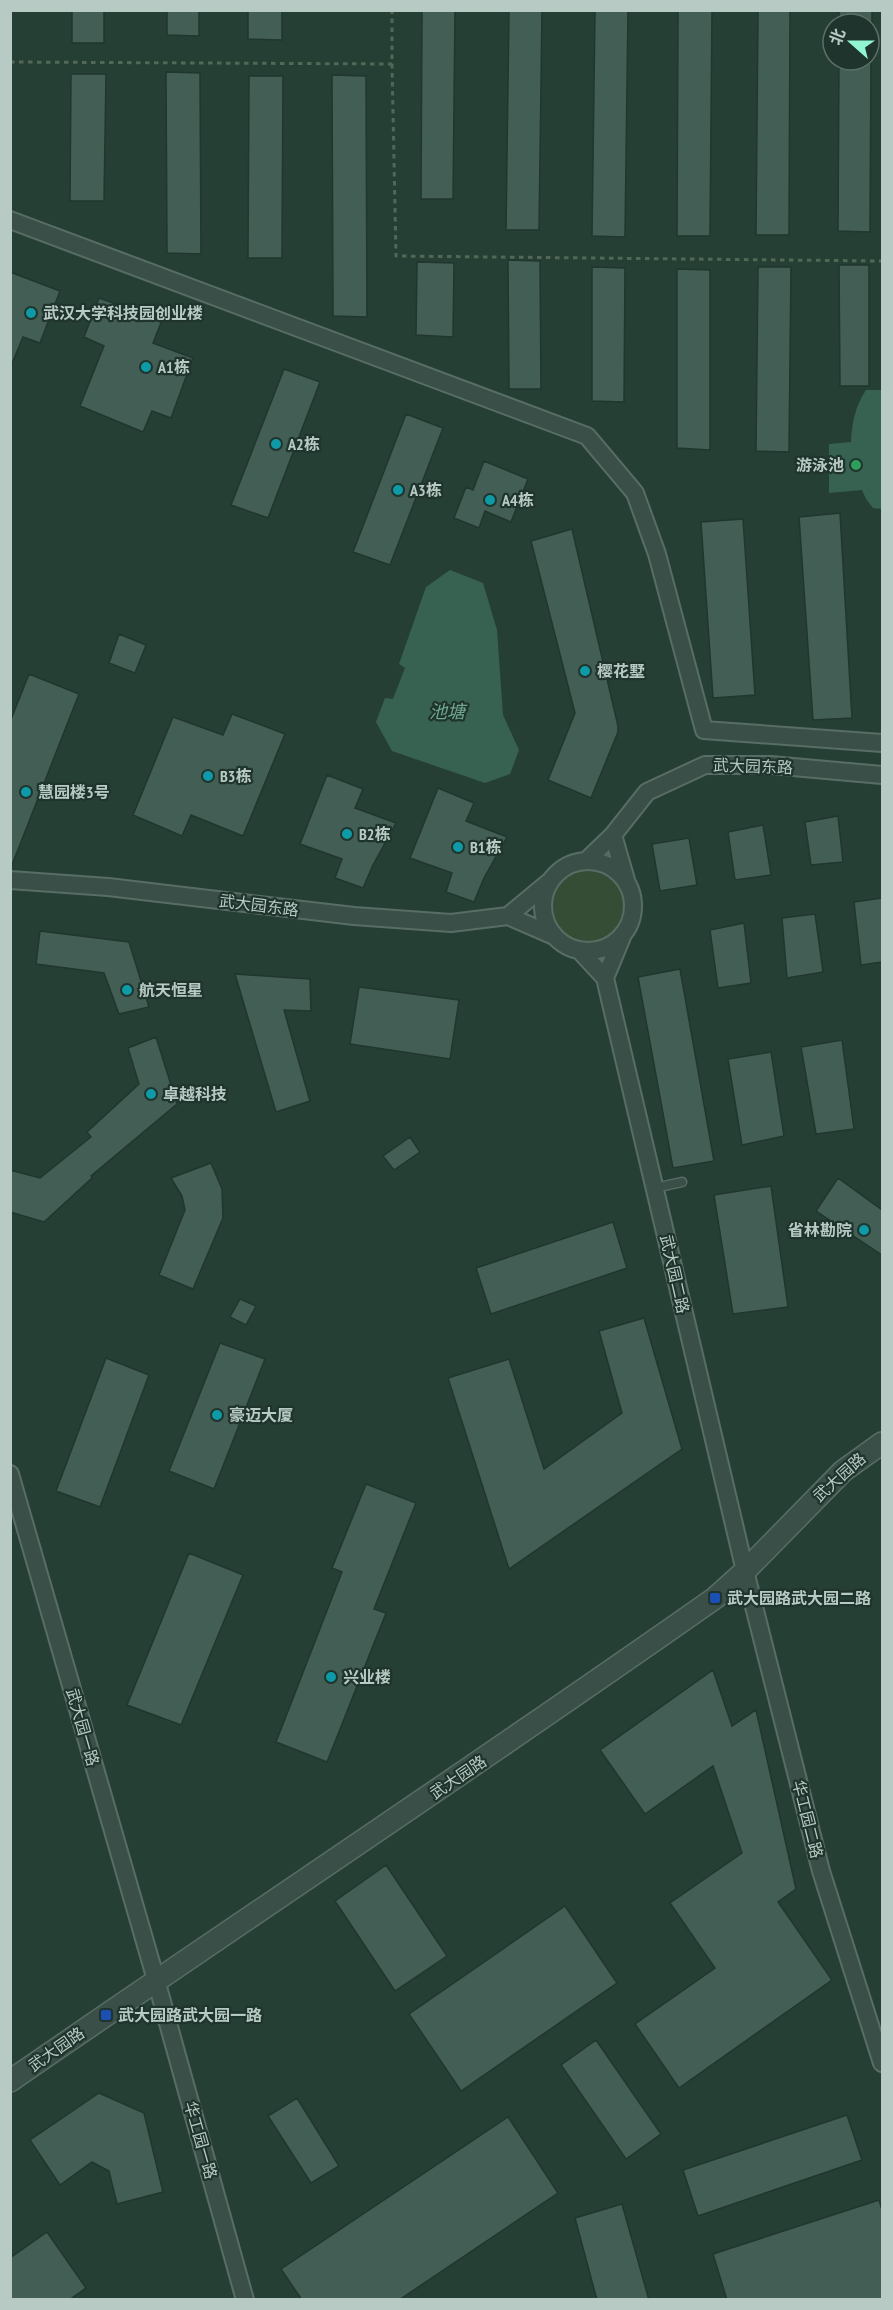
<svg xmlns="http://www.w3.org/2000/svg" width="893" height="2310" viewBox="0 0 893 2310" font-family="'PT Sans Narrow','Noto Sans SC',sans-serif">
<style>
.green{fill:#364d35}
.water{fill:#376252}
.building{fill:#425e55;stroke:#21362e;stroke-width:1.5}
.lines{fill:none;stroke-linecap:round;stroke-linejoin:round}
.service-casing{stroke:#586d65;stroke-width:11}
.minor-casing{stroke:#586d65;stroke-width:20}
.tertiary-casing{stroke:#586d65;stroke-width:24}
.path{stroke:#526856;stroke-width:3;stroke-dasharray:4.5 4.5;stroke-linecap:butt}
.service{stroke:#3a4f47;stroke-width:8}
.minor{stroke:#3a4f47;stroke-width:16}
.tertiary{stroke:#3a4f47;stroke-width:21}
.culture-dot{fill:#0f9aa8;stroke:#1f342c;stroke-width:2}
.leisure-dot{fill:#2e9e5b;stroke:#1f342c;stroke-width:2}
.transit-dot{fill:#1a4fb4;stroke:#1f342c;stroke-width:2}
.labels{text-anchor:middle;stroke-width:4.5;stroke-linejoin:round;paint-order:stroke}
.poi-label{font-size:16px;font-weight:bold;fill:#b7cac3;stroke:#1f342c;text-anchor:start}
.street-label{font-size:16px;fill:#b7cac3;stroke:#1f342c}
.water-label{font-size:18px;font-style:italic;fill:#71a792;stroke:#1f342c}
</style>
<rect width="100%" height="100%" fill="#263f35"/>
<path class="green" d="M590,867C597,869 605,870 612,874C643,893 622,946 582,942C567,940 558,931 552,918C540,893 568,870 590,867Z"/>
<path class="water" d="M866,390H882V509L873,508L866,499L862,490L829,493V444L851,442C852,422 855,407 866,390Z
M450,570L483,583L497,630L503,715L519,750L510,774L485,783L392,751L376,722L385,698L393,699L405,668L399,664L426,587Z"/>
<path class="building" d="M72,10H104V43H72Z
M167,10H199V36L167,35Z
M248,10H282V40L248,39Z
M422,10H455L453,199H421Z
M509,10H542L539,230H506Z
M595,10H628L625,237L592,236Z
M678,10H712L710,236H677Z
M758,10L790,11L789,235H756Z
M839,11H872V24H839Z
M839,60H871L870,232L838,231Z
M166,72L200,73L201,254L167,253Z
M71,74H106L104,201H70Z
M332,75L366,76L367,317L333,316Z
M249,76H283L282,258H248Z
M508,260L540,261L541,389H509Z
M417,262L454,263L453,337L416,335Z
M839,265H869V386H840Z
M592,267L625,268L624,402L592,401Z
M758,267H791L789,452L756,451Z
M677,269L710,270V450L677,448Z
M10,272L60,291L40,343L23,337L11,366Z
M99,298L162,320L153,343L193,358L171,418L152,411L143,432L80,406L104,346L84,337Z
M284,369L320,382L268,518L231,505Z
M406,414L443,428L390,565L353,552Z
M484,461L528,479L511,522L485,511L479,528L454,518L466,487L473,490Z
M840,513L852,718L813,720L799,517Z
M743,519L755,695L713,698L701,522Z
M572,529L618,726V732L591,798L548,780L575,713L531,541Z
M119,634L146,645L135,673L109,663Z
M29,674L79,694L10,870V722Z
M232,714L285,734L243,836L191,815L182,836L133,815L173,717L223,735Z
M327,775L363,789L355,808L396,823L373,865L363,888L335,878L342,859L300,844Z
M438,788L474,803L466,821L507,837L484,878L474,902L446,892L452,873L410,858Z
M838,816L843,862L811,865L805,822Z
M763,825L771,875L735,880L728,832Z
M689,838L697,885L660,891L652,844Z
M882,898V962L861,965L854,902Z
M815,914L823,972L787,978L782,918Z
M744,923L751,983L718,988L710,930Z
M40,931L129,942L149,1007L119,1014L104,973L36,964Z
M680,969L714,1161L673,1168L638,977Z
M235,974L310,979L311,1011L284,1010L310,1101L276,1112Z
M359,987L459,1000L450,1059L350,1044Z
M156,1037L177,1104L91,1176L92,1178L44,1222L10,1212V1170L40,1178L91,1137L87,1132L139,1084L128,1048Z
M842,1040L854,1129L816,1134L801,1047Z
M771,1052L784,1136L742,1145L728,1059Z
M410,1137L420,1152L394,1170L383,1156Z
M211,1163L222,1189L223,1218L193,1289L159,1275L185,1210L182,1196L171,1178Z
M838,1178L882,1210V1255L816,1211Z
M771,1186L788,1307L733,1314L714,1195Z
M613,1222L627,1268L491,1314L476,1268Z
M240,1299L256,1306L246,1325L230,1317Z
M644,1318L682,1449L509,1569L448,1378L509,1359L544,1469L622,1413L599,1331Z
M220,1343L265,1359L214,1489L169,1471Z
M106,1358L149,1375L100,1507L56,1491Z
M366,1484L416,1503L374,1609L386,1613L327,1762L276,1742L342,1572L332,1568Z
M189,1553L243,1575L181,1725L127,1705Z
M713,1670L732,1726L756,1710L796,1889L778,1902L832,1980L679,2088L635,2024L715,1968L670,1903L742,1853L713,1766L645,1814L600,1750Z
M386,1865L447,1956L395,1991L335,1901Z
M565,1906L617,1983L461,2091L409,2014Z
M596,2040L661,2134L626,2159L561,2065Z
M99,2093L144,2113L163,2192L117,2204L109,2171L92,2162L60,2185L30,2140Z
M297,2098L339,2166L311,2183L268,2116Z
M847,2115L862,2160L698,2216L683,2170Z
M508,2117L558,2193L399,2300H302L281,2269Z
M879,2200L882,2210V2300H727L713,2254Z
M622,2204L649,2300H597L575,2218Z
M47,2232L86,2288L69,2300H10V2258Z"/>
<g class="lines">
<defs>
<path id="service" d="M655,1188L682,1182"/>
<path id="minor" d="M10,220L587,436L635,493L657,554L704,730L882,743
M613,835L626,880
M587,860L613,835L647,792L705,765H771L882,775
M543 906a45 45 0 1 1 90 0a45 45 0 1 1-90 0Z
M10,880L108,887L354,916L451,923L508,916
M508,916L549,882
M508,916L554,936
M580,951L605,978L745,1571L821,1871L882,2063
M605,978L622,937
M10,1474L156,1980L245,2300"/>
<path id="tertiary" d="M10,2081C245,1919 482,1762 715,1598L745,1571L843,1471L882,1443"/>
</defs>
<use href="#service" class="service-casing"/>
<use href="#minor" class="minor-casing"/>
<use href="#tertiary" class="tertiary-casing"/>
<path class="path" d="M10,62L392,64V10
M392,64L396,256L882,261"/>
<use href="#service" class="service"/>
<use href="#minor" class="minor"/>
<use href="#tertiary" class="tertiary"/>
</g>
<g class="culture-dot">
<circle cx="31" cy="313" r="6"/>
<circle cx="146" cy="367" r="6"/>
<circle cx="276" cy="444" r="6"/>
<circle cx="398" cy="490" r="6"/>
<circle cx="490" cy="500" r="6"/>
<circle cx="585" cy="671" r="6"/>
<circle cx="208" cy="776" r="6"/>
<circle cx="26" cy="792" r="6"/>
<circle cx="347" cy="834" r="6"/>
<circle cx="458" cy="847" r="6"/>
<circle cx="127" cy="990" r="6"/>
<circle cx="151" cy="1094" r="6"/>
<circle cx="864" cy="1230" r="6"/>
<circle cx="217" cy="1415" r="6"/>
<circle cx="331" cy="1677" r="6"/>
</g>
<circle class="leisure-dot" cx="856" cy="465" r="6"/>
<g class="transit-dot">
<rect x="709" y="1592" width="12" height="12" rx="3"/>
<rect x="100" y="2009" width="12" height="12" rx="3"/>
</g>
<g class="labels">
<g class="poi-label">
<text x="43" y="319">武汉大学科技园创业楼</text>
<text x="158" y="373">A1栋</text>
<text x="288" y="450">A2栋</text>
<text x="844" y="471" text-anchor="end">游泳池</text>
<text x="410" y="496">A3栋</text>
<text x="502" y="506">A4栋</text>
<text x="597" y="677">樱花墅</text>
<text x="220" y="782">B3栋</text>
<text x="38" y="798">慧园楼3号</text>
<text x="359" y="840">B2栋</text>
<text x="470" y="853">B1栋</text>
<text x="139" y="996">航天恒星</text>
<text x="163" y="1100">卓越科技</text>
<text x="852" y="1236" text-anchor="end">省林勘院</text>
<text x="229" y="1421">豪迈大厦</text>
<text x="727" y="1604">武大园路武大园二路</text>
<text x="343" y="1683">兴业楼</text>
<text x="118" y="2021">武大园路武大园一路</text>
</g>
<g class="street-label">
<text transform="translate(753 766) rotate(2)" y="6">武大园东路</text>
<text transform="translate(259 905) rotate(7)" y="6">武大园东路</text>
<text transform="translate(675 1274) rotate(77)" y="6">武大园二路</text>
<text transform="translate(839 1477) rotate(-42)" y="6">武大园路</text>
<text transform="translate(83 1727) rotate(74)" y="6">武大园一路</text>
<text transform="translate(458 1777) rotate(-34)" y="6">武大园路</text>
<text transform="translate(808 1819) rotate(76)" y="6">华工园二路</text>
<text transform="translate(56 2049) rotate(-35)" y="6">武大园路</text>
<text transform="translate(201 2140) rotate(74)" y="6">华工园一路</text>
</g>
<g class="water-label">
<text x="447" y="718">池塘</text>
</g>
</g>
<rect width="893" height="2310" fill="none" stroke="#b7cac3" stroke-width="24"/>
<g transform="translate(851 42) rotate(291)"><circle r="28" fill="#1f342c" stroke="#5c7068" stroke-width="1.5"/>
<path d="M0-4.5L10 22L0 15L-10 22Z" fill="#91f5d2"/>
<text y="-9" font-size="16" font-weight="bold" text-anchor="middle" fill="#b7cac3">北</text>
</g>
</svg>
